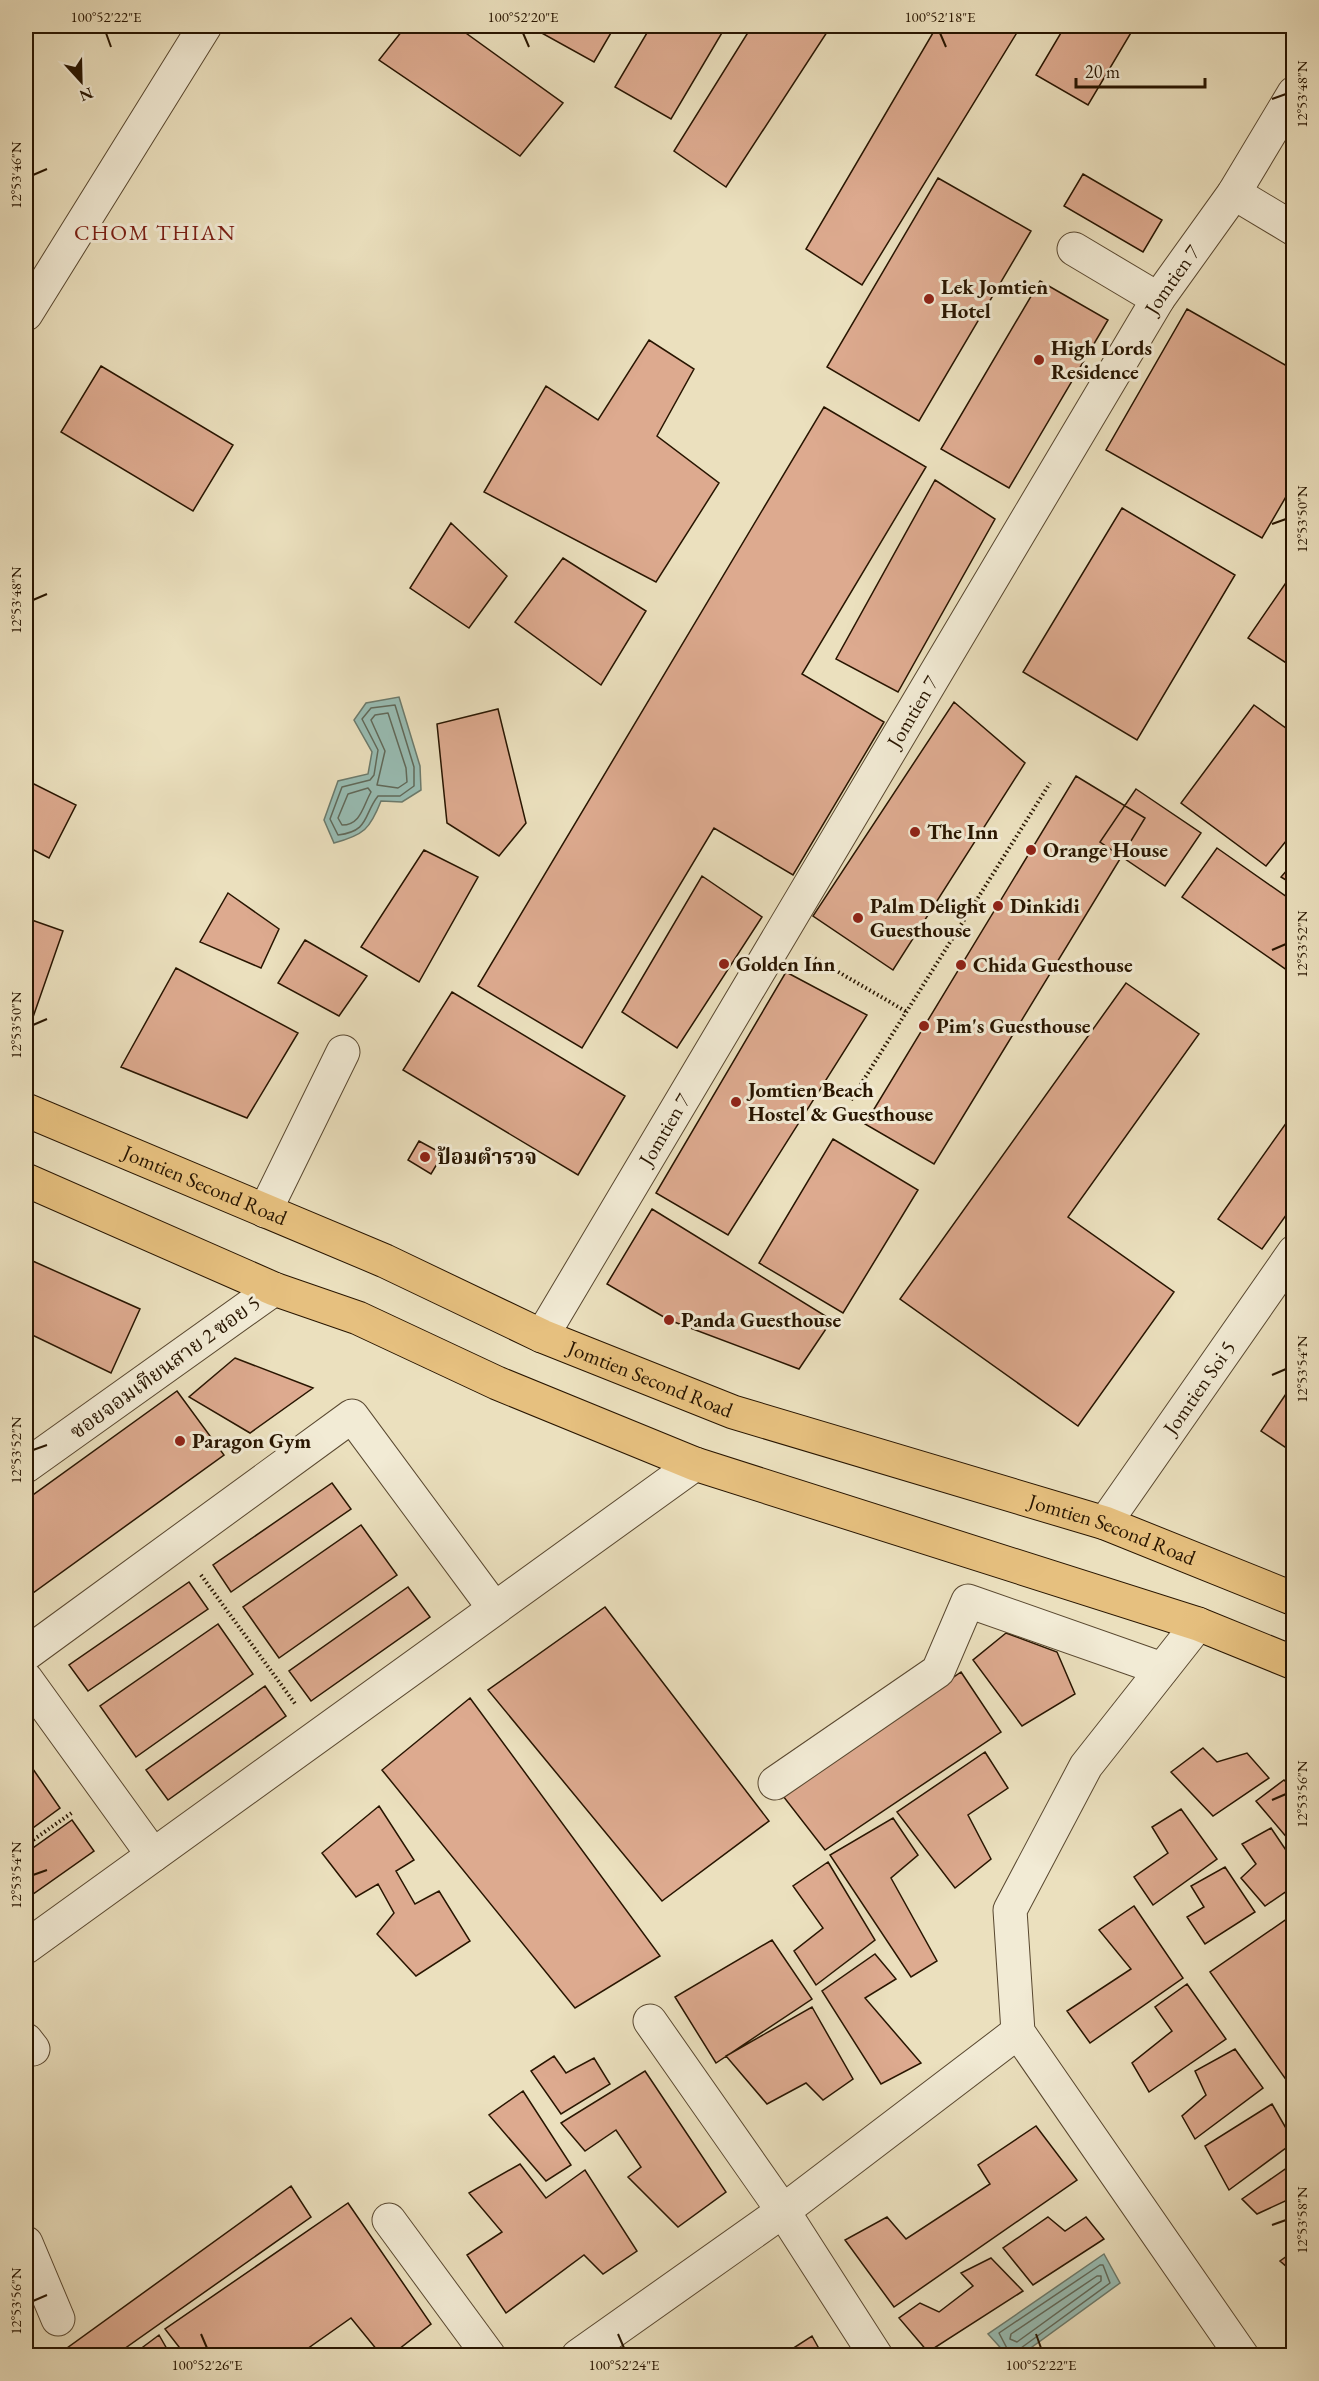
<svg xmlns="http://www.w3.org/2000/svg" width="1319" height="2381" viewBox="0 0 1319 2381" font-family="'EB Garamond','Noto Serif Thai',serif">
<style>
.water{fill:#98bdb4;stroke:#6b7a6c;stroke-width:1.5}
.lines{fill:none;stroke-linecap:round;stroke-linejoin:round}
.shore{stroke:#60695a;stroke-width:1.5}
.building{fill:#ddaa8f;stroke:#281500;stroke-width:1.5}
.minor-casing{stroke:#594830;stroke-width:35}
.major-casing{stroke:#281500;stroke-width:35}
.path{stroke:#281500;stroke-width:4;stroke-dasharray:1.5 3;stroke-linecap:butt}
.minor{stroke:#f2ebd5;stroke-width:33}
.major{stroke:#e6c07f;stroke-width:33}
.ticks{fill:none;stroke:#281500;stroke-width:2}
.poi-dot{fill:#8f2418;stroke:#f2ebd5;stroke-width:2}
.labels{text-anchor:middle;stroke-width:6;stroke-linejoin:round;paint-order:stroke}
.street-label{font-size:21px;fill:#281500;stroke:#f2ebd5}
.poi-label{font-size:21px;font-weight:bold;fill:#281500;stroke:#f2ebd5;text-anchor:start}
.neighbourhood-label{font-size:22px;letter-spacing:1.5px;fill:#7a1f14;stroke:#f2ebd5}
.neatline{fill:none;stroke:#281500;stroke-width:2}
.ticks-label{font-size:15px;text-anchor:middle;fill:#281500}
</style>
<rect width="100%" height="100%" fill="#ebe0be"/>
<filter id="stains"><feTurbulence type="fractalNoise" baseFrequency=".00333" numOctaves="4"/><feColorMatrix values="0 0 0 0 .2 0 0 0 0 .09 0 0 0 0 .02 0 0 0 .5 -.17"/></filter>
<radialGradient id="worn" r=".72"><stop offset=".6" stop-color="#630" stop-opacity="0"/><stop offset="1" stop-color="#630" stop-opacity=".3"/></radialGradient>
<path class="water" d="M399,697L420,766L421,790L402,802L381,801C370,829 364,835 334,843L324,820L338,781L368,774L372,752L354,720L366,703Z
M1104,2254L1120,2283L1021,2355H1007L988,2334Z"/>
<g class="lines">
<path class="shore" d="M395,705L414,767V786L400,796H378C363,815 370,831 338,835L330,819L342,787L370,780L374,775L378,750L362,719L371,708Z
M388,713L406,768L407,782L398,788L377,785L385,751L371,720L375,715Z
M368,788L371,792C363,806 361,825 342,825L338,818L348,794Z
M1097,2276H1101V2281L1017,2342L1010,2339L1011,2334Z
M1011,2356L999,2333L1100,2265H1103L1110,2283L1021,2348L1018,2356"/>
</g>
<path class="building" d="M406,26H456L563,103L520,156L379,60Z
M529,26H615L594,62Z
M651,26H726L671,119L615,87Z
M752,26H831L726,187L674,151Z
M937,26H1021L862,285L806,249Z
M1065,26H1135L1088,105L1036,75Z
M1083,174L1162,220L1143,252L1064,206Z
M938,178L1031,231L919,421L827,367Z
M1040,281L1108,320L1009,488L941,449Z
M1187,309L1294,370V483L1262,538L1106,450Z
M649,340L694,369L657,436L719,483L656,582L484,492L546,386L598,420Z
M101,366L233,445L193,511L61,432Z
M824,407L926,467L802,674L884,722L793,875L714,828L582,1048L478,986Z
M935,480L995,519L898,692L836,659Z
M1122,508L1235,575L1137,740L1023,672Z
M451,523L507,576L469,628L410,588Z
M563,558L646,611L601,685L515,622Z
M1294,571V668L1248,638Z
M954,702L1025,763L893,970L813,916Z
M1254,705L1294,734V847L1286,841L1266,866L1181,803Z
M498,709L526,823L499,856L447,823L437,724Z
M1076,776L1145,818L934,1164L865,1124Z
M26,780L76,805L49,858L26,846Z
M1136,789L1201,833L1165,886L1100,842Z
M1217,848L1294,902V975L1182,897Z
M424,850L478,877L419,982L361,947Z
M1294,862V885L1281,877Z
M702,876L762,917L677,1048L622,1012Z
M228,893L279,929L261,968L200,942Z
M26,918L63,931L32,1020L26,1018Z
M305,940L367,976L339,1016L278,983Z
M176,968L298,1033L247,1118L121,1067Z
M786,972L867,1015L728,1235L656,1193Z
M1126,983L1199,1034L1068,1217L1174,1292L1078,1426L900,1299Z
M452,992L625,1096L578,1175L403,1070Z
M1294,1112V1204L1262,1249L1218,1219Z
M833,1139L918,1190L843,1313L759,1263Z
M419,1141L443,1154L431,1174L408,1160Z
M652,1209L832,1320L799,1369L669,1320L607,1284Z
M26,1258L140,1309L111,1373L26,1332Z
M235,1358L313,1388L250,1433L189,1397Z
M1294,1382V1453L1261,1431Z
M177,1391L224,1455L26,1598V1500Z
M332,1483L351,1509L231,1592L213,1565Z
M361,1525L397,1575L279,1658L243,1607Z
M189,1582L208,1609L88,1691L69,1665Z
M408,1587L430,1617L311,1701L289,1671Z
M605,1607L769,1821L662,1901L488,1690Z
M218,1624L253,1674L136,1757L100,1706Z
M1006,1633L1057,1652L1075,1694L1022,1726L973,1660Z
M961,1672L1001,1732L825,1850L783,1796Z
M265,1686L286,1716L168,1800L146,1770Z
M470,1698L660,1956L575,2008L382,1770Z
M1203,1748L1217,1762L1247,1753L1269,1778L1213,1816L1171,1772Z
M985,1752L1008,1788L968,1815L991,1859L955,1888L897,1812Z
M26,1759L60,1808L26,1833Z
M1284,1780L1294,1790V1846L1256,1801Z
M379,1806L414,1860L396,1871L415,1904L439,1891L470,1941L416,1976L377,1934L394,1913L378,1884L356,1897L322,1853Z
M1181,1809L1217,1859L1153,1905L1134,1877L1168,1853L1152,1827Z
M893,1818L918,1855L891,1878L937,1961L911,1977L830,1855Z
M72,1820L94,1851L26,1899V1853Z
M1271,1828L1294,1862V1886L1265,1906L1241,1878L1256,1864L1242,1844Z
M828,1862L875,1940L816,1985L794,1951L823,1928L793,1886Z
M1225,1867L1255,1912L1205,1944L1187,1917L1204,1907L1191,1886Z
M1134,1906L1183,1978L1090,2043L1067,2011L1131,1969L1099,1930Z
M1294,1914V2091L1210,1972Z
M772,1940L812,1999L716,2063L675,1997Z
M875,1954L896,1979L865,1998L921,2063L881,2084L822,1991Z
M1187,1984L1226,2039L1149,2092L1132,2063L1172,2031L1155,2007Z
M812,2007L853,2079L823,2100L806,2083L767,2104L726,2056Z
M1235,2049L1263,2088L1195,2139L1182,2116L1206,2095L1195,2071Z
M554,2056L566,2073L594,2058L610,2084L561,2114L531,2071Z
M645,2071L726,2192L678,2227L628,2177L641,2167L616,2130L585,2151L561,2123Z
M523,2091L571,2165L546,2181L489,2115Z
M1272,2104L1294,2142L1229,2190L1205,2146Z
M1036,2126L1077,2180L894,2307L845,2240L887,2217L906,2239L990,2184L978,2165Z
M1294,2163V2197L1257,2214L1242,2199Z
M520,2164L546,2198L585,2170L637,2251L603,2274L584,2255L506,2313L467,2255L502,2232L469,2193Z
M291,2186L311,2217L114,2356H56Z
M348,2203L431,2324L390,2356H382L351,2318L297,2356H186L165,2329Z
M1048,2217L1065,2231L1086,2217L1104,2239L1033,2285L1003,2248Z
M1294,2251V2273L1280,2261Z
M991,2258L1023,2291L928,2352L899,2318L920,2303L939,2312L973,2286L961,2273Z
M159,2335L171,2356H131Z
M812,2336L823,2356H781Z"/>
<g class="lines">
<defs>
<g id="minor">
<path d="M1234,193L1294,229"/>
<path d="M1074,249L1158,299"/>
<path d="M26,314L205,26"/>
<path d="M265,1211L343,1052"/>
<path id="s1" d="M542,1336L1158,299L1234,193L1294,93"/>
<path d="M26,1466L274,1289"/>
<path id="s2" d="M1105,1523L1294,1252"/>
<path d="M1198,1624L1086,1766L1010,1910L1018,2032L1242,2356"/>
<path d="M26,1654L352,1416L494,1608"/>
<path d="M26,1679L153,1855"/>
<path d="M775,1783L938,1671L968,1601L1162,1669"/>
<path d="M26,1947L695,1464"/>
<path d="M650,2021L783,2211L876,2356"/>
<path d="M26,2040L33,2049"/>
<path d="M389,2220L489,2356"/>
<path d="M26,2243L58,2319"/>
<path d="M578,2356L783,2211L1018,2032"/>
</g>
<g id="major">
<path id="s3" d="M26,1110L385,1261L542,1336L733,1412L1105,1523L1294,1599"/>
<path d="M26,1180L274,1289L358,1318L497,1383L695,1464L1198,1624L1294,1663"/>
</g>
</defs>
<use href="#minor" class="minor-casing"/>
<use href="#major" class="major-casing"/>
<path class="path" d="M811,956L907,1012
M851,1100L1050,783
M201,1575L296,1705
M26,1845L73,1812"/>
<use href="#minor" class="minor"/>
<use href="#major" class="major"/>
</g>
<path class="ticks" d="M106,33L111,47M523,33L529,47M940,33L946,47M1272,99L1286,94M33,175L47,169M1272,524L1286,519M33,600L47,594M1272,950L1286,944M33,1025L47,1019M1272,1375L1286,1369M33,1450L47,1445M1272,1800L1286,1794M33,1875L47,1870M1272,2225L1286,2220M33,2301L47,2295M201,2334L207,2348M618,2334L624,2348M1036,2334L1041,2348"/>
<g class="poi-dot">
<circle cx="929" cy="299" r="6"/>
<circle cx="1039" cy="360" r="6"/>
<circle cx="915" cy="832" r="6"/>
<circle cx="1031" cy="850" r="6"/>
<circle cx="998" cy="906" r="6"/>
<circle cx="858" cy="918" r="6"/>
<circle cx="724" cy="964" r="6"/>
<circle cx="961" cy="965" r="6"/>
<circle cx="924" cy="1026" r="6"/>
<circle cx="736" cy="1102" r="6"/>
<circle cx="425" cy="1157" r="6"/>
<circle cx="669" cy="1320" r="6"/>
<circle cx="180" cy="1441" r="6"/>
</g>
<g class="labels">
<g class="street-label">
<text dy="7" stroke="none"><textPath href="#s1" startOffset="1230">Jomtien 7</textPath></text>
<text dy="7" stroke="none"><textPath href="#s1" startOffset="726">Jomtien 7</textPath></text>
<text dy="7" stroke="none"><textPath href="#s1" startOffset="240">Jomtien 7</textPath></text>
<text dy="7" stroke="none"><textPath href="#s3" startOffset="194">Jomtien Second Road</textPath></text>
<text transform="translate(165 1367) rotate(-36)" y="7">ซอยจอมเทียนสาย 2 ซอย 5</text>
<text dy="7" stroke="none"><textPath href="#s3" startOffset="680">Jomtien Second Road</textPath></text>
<text dy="7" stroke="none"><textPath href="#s2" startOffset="165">Jomtien Soi 5</textPath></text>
<text dy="7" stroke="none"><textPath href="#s3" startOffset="1166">Jomtien Second Road</textPath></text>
</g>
<g class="poi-label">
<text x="941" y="294">Lek Jomtien<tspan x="941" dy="24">Hotel</tspan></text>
<text x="1051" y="355">High Lords<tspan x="1051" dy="24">Residence</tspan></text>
<text x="927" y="839">The Inn</text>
<text x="1043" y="857">Orange House</text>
<text x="870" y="913">Palm Delight<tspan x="870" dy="24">Guesthouse</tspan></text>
<text x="1010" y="913">Dinkidi</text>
<text x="736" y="971">Golden Inn</text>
<text x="973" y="972">Chida Guesthouse</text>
<text x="936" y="1033">Pim's Guesthouse</text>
<text x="748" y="1097">Jomtien Beach<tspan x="748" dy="24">Hostel &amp; Guesthouse</tspan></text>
<text x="437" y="1164">ป้อมตำรวจ</text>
<text x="681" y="1327">Panda Guesthouse</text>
<text x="192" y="1448">Paragon Gym</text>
</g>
<g class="neighbourhood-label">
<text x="155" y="240">CHOM THIAN</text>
</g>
</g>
<rect width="1319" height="2381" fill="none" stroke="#ebe0be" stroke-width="66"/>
<g transform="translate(81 81) rotate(158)" stroke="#f2ebd5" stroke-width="4.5" paint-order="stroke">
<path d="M0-4.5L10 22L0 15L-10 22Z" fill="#281500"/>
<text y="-9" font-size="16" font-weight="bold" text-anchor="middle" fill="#281500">N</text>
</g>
<path d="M1076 78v9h129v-9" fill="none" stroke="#281500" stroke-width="3"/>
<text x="1085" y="78" font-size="18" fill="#281500" stroke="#f2ebd5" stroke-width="4.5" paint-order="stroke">20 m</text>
<rect x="33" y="33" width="1253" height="2315" class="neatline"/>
<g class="ticks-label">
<text x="106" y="22">100°52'22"E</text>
<text x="523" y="22">100°52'20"E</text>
<text x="940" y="22">100°52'18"E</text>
<text transform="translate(1302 94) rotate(-90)" y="5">12°53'48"N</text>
<text transform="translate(16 175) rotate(-90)" y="5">12°53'46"N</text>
<text transform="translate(1302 519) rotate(-90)" y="5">12°53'50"N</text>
<text transform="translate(16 600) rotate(-90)" y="5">12°53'48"N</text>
<text transform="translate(1302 944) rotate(-90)" y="5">12°53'52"N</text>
<text transform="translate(16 1025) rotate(-90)" y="5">12°53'50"N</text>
<text transform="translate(1302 1369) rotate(-90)" y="5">12°53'54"N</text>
<text transform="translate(16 1450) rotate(-90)" y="5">12°53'52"N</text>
<text transform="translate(1302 1794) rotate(-90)" y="5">12°53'56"N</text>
<text transform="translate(16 1875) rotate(-90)" y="5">12°53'54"N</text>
<text transform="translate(1302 2220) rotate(-90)" y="5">12°53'58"N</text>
<text transform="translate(16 2301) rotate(-90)" y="5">12°53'56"N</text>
<text x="207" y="2370">100°52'26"E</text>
<text x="624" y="2370">100°52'24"E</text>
<text x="1041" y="2370">100°52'22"E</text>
</g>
<rect width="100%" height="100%" filter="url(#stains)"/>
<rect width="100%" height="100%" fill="url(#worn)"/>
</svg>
